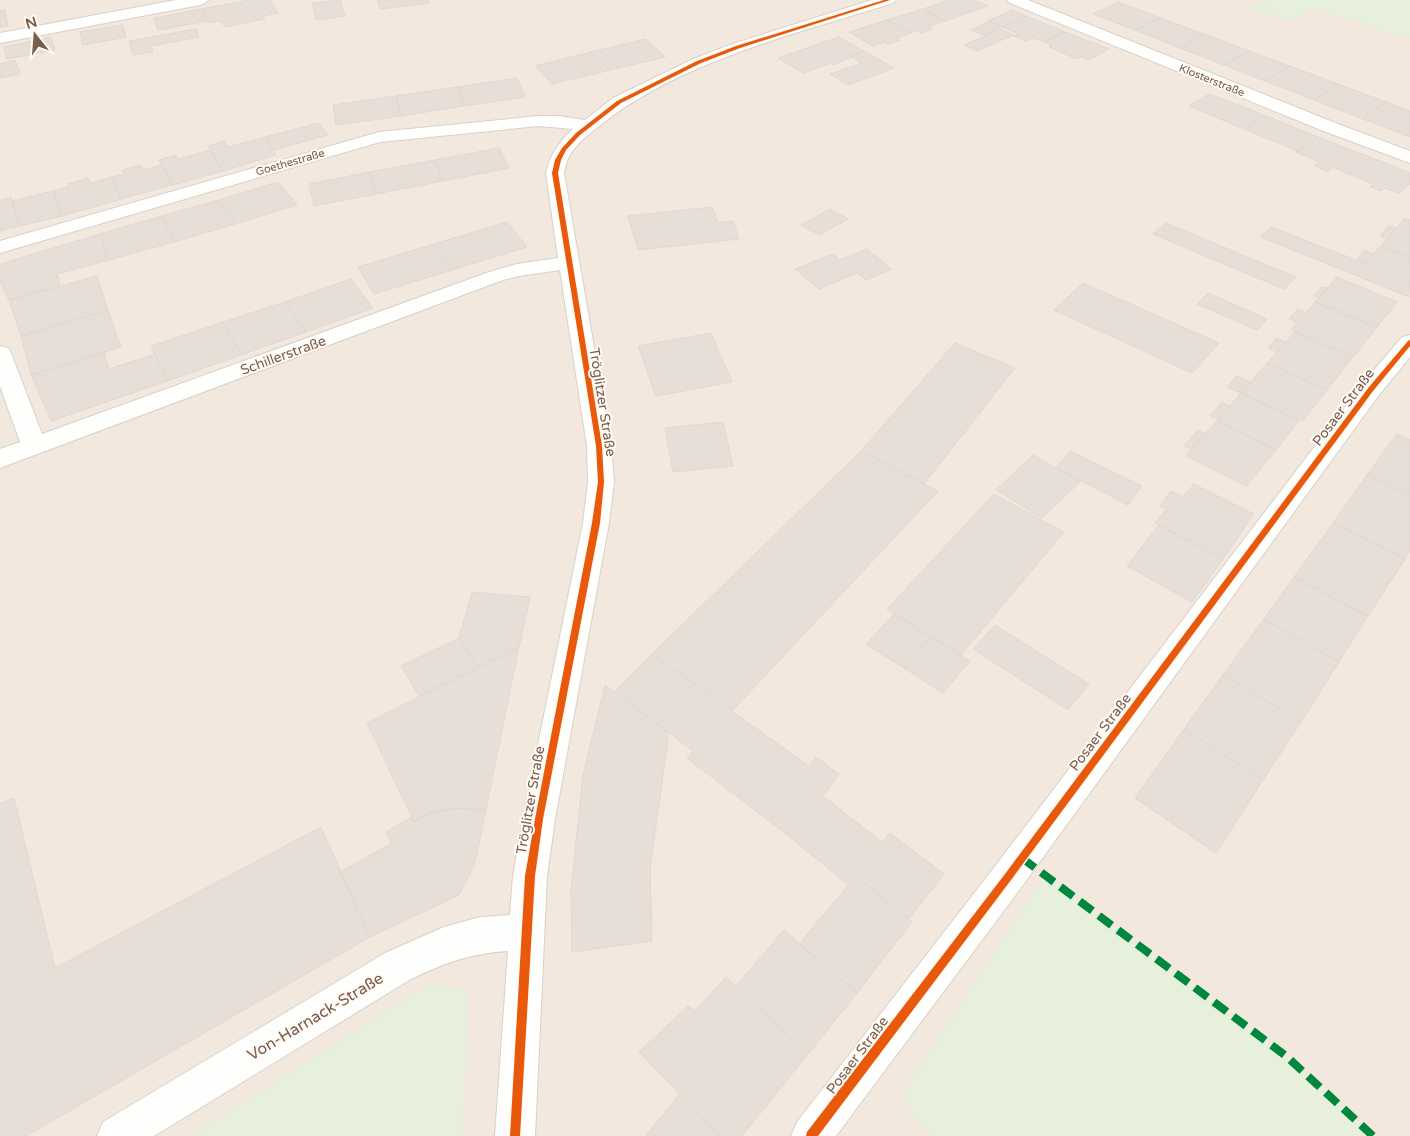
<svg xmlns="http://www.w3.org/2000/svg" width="1410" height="1136" viewBox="0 0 1410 1136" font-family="'Varela Round',sans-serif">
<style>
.residential{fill:#f2e8de}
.green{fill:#e7f0db}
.building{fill:#e6ded7;stroke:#e2d8d2}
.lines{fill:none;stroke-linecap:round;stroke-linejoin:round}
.minor-casing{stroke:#d7d1cb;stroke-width:2}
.minor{fill:#fefefd;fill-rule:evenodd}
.quiet{stroke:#00873e;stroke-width:8;stroke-dasharray:16 8;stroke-linecap:butt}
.cycleway-casing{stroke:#fffaf3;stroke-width:3}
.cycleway{fill:#e8590c;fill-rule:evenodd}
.labels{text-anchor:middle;stroke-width:4;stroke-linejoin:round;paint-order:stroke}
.far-street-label{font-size:11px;fill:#7a5c4d;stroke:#fffaf3}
.street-label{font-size:14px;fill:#7a5c4d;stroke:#fffaf3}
.near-street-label{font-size:16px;fill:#7a5c4d;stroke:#fffaf3}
</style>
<rect width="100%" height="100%" fill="#f9f5f0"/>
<path class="residential" d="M0,0H1410V1136H0Z"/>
<path class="green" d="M1265,0H1410V40L1313,8L1293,21L1248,8Z
M1045,875L1286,1056L1373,1136H929L901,1096Z
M428,985L468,989L463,1136H190Z"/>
<path class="building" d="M250,0H270L278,13L263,16L265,19L225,27L221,21L208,23L201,9Z
M340,0L345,16L316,20L312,3Z
M377,0H428L429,3L380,9Z
M949,0H975L988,6L945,21L923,9Z
M1118,2L1160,18L1135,30L1093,14Z
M201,9L207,21L158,30L154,18Z
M923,9L945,21L928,27L933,29L922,33L918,30L910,33L887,20Z
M5,10L8,26L0,27V11Z
M1012,10L1026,16L1002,27L988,21Z
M1026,16L1065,32L1044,42L1033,38L1026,41L1014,36L1019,34L1002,27Z
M1160,18L1204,34L1180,48L1135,30Z
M887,20L910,33L896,38L900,40L888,44L884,42L873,46L849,32Z
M989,21L1002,27L984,35L971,30Z
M123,25L126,37L83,45L80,32Z
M196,29L199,37L151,46L153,52L133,55L129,41Z
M1000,29L1013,35L977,51L964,45Z
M1065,32L1109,49L1089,60L1082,57L1077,59L1049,47L1052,45L1044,42Z
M1204,34L1249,51L1224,65L1180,48Z
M51,37L55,50L7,59L4,47Z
M839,37L864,51L833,65L830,63L803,73L778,58Z
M646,39L665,57L610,70L591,52Z
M864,51L894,68L848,85L830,74L862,63L850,56Z
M1249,51L1290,66L1265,81L1224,65Z
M591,52L610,70L552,84L535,66Z
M15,60L20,74L0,78V64Z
M1290,66L1338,84L1314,100L1265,81Z
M517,78L525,97L464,106L457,87Z
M1338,84L1386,102L1363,119L1314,100Z
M457,87L464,106L401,116L396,96Z
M1209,94L1264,115L1244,129L1189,106Z
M396,96L401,116L336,125L333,105Z
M1386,102L1410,111V137L1363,119Z
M1264,115L1318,137L1298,151L1244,129Z
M319,123L328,135L273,150L265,137Z
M265,137L276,155L223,171L208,146L225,141L228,147Z
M1318,137L1370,157L1348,174L1333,167L1328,172L1314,166L1319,162L1296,152Z
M499,148L509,168L443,181L435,160Z
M211,150L223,171L172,185L159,160L176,155L178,159Z
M1370,157L1410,173V184L1399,193L1385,188L1381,191L1370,187L1374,184L1348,174Z
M435,160L443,181L376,194L370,172Z
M141,165L143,170L162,165L172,185L121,199L112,177L124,174L122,170Z
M370,172L376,194L314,206L309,184Z
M112,177L121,199L62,216L53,191L69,187L68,184L88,178L90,183Z
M278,182L297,205L235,224L219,200Z
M53,191L62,216L20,226L12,201Z
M11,197L20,226L0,231V200Z
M219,200L235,224L174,242L162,216Z
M712,207L718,223L733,221L739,239L638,250L628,216Z
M830,209L848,219L819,235L801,225Z
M162,216L174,242L109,260L100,234Z
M1405,218L1410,220V257L1381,246Z
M507,222L527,247L452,270L434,244Z
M1166,223L1257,261L1245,273L1153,234Z
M1389,225L1396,228L1387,239L1380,236Z
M1271,227L1356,260L1365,264L1355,275L1260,237Z
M100,234L109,260L57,274L60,286L9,300L0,282V264Z
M434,244L452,270L374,294L358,267Z
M1381,246L1410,257L1409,297L1355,275Z
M867,249L892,269L866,280L857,273L819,289L795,269L833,254L840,260Z
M1364,250L1374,254L1365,264L1356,260Z
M1257,261L1296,277L1284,289L1245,273Z
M97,276L108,310L21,336L9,300Z
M1337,277L1397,302L1377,327L1315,302Z
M351,279L373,308L306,332L285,302Z
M1083,283L1219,343L1192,373L1054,310Z
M1322,287L1327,288L1319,298L1314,296Z
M1208,293L1267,319L1257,330L1197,304Z
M285,302L306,332L241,355L223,322Z
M1315,302L1377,327L1353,357L1291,330Z
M1298,309L1306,313L1297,323L1289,319Z
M108,310L121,347L31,375L21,336Z
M223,322L241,355L167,381L151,346Z
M1295,332L1353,357L1327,390L1267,363Z
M711,333L732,382L656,396L638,346Z
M1276,338L1286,342L1277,352L1268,348Z
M955,343L1015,368L924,484L861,451Z
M104,352L109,369L155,354L167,381L51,421L31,375Z
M1267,363L1327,390L1302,422L1241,393Z
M1237,376L1251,382L1241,393L1227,387Z
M1241,393L1299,420L1276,450L1217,421Z
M1222,402L1230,406L1218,419L1210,416Z
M1217,421L1276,450L1246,486L1186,456Z
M723,422L733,466L673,472L665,428Z
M1198,430L1206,434L1192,449L1184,446Z
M1397,434L1410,440V496L1367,475Z
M861,451L938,491L733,710L652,654Z
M1070,451L1142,486L1128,505L1056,468Z
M1033,455L1080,482L1042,518L996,490Z
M1367,475L1410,496V551L1405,559L1333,523Z
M1194,484L1254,514L1223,559L1155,523L1166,509L1160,506L1171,491L1183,497Z
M994,494L1064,532L961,655L887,609Z
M1333,523L1405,559L1368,616L1294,577Z
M1159,525L1223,559L1192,602L1127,566Z
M1294,577L1368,616L1339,662L1264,619Z
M472,592L530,597L519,647L478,667L459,638Z
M894,614L931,637L904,668L866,644Z
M1264,619L1339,662L1301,722L1223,675Z
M995,625L1089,684L1068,710L973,649Z
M931,637L970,661L943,693L904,668Z
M459,638L478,667L419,696L401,666Z
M519,647L486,810L456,808L429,813L414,822L367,723Z
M652,654L809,766L816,757L839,774L823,796L787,835L687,758L693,751L615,691Z
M1223,675L1301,722L1263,780L1184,729Z
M605,685L669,733L650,869L652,941L572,952L571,890L583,775Z
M1184,729L1263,780L1216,853L1135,798Z
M823,796L882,842L890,833L944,874L909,919L856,876L849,885L787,835Z
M14,798L55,968L321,827L370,937L26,1136H0V804Z
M456,808L486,810L474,866L459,895L370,937L340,872L392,843L386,832L412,817L414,822L429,813Z
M856,876L912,922L857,993L799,944Z
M784,930L857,993L808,1054L736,986Z
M726,977L808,1054L742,1136H720L639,1052L688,1006L695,1011Z
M680,1094L720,1136H645Z"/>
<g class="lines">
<defs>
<path id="minor" d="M176,0H208L205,3L200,5L0,43V33Z
M872,0H896L893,3C798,33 682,61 603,123C592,132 580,140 572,152C567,158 566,165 564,173L611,446L614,482L609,523L555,819L547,876L535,1136H495L508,951C468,954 447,962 411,979L154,1136H97L103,1122L385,953L444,927L480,917L510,915L513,876L523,819L583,523L588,482L587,446L560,270L519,276L503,280L0,468V449L20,442L0,386V346L8,348L11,353L42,434L489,272L517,264L558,258L546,173C550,154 559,142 573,129L539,126L380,142L0,253V241L379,132L539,116H559L585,120L613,98L693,59L732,44Z
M1007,0H1028L1338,124L1410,151V163L1326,132L1010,3Z
M1410,335V357L1379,395L1020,889L836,1136H791L797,1122L996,865L1363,383L1402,337Z"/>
</defs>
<use href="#minor" class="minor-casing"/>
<use href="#minor" class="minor"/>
<path class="quiet" d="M1022,858L1286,1056L1373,1136"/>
<defs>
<path id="cycleway" d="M884,0H890L740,48L701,63L621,103L580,135L566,150L561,160L558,173L602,446L604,482L600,523L543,819L535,876L520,1136H510L525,876L535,819L592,523L598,482L596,446L552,173L555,160L562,148L576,133L617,101L697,61L736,46Z
M1410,340V346L1373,391L1011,880L818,1136H806L807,1132L1005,874L1369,387L1408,341Z"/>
</defs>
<use href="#cycleway" class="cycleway-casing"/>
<use href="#cycleway" class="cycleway"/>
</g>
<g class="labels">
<g class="far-street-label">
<text transform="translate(1212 80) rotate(22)" y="4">Klosterstraße</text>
<text transform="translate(290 162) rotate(-16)" y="4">Goethestraße</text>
</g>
<g class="street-label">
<text transform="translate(283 355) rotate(-20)" y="5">Schillerstraße</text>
<text transform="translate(603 402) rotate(81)" y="5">Tröglitzer Straße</text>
<text transform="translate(1343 407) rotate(-53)" y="5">Posaer Straße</text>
<text transform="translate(1100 732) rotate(-53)" y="5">Posaer Straße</text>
<text transform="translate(530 800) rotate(-80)" y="5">Tröglitzer Straße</text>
<text transform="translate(857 1055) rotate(-53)" y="5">Posaer Straße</text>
</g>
<g class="near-street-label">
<text transform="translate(315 1016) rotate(-31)" y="6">Von-Harnack-Straße</text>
</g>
</g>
<g transform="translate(35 35) rotate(343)" stroke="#fffaf3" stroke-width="4" paint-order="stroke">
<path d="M0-4L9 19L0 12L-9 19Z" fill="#7a5c4d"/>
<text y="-8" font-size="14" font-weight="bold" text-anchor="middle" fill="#7a5c4d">N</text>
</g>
</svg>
